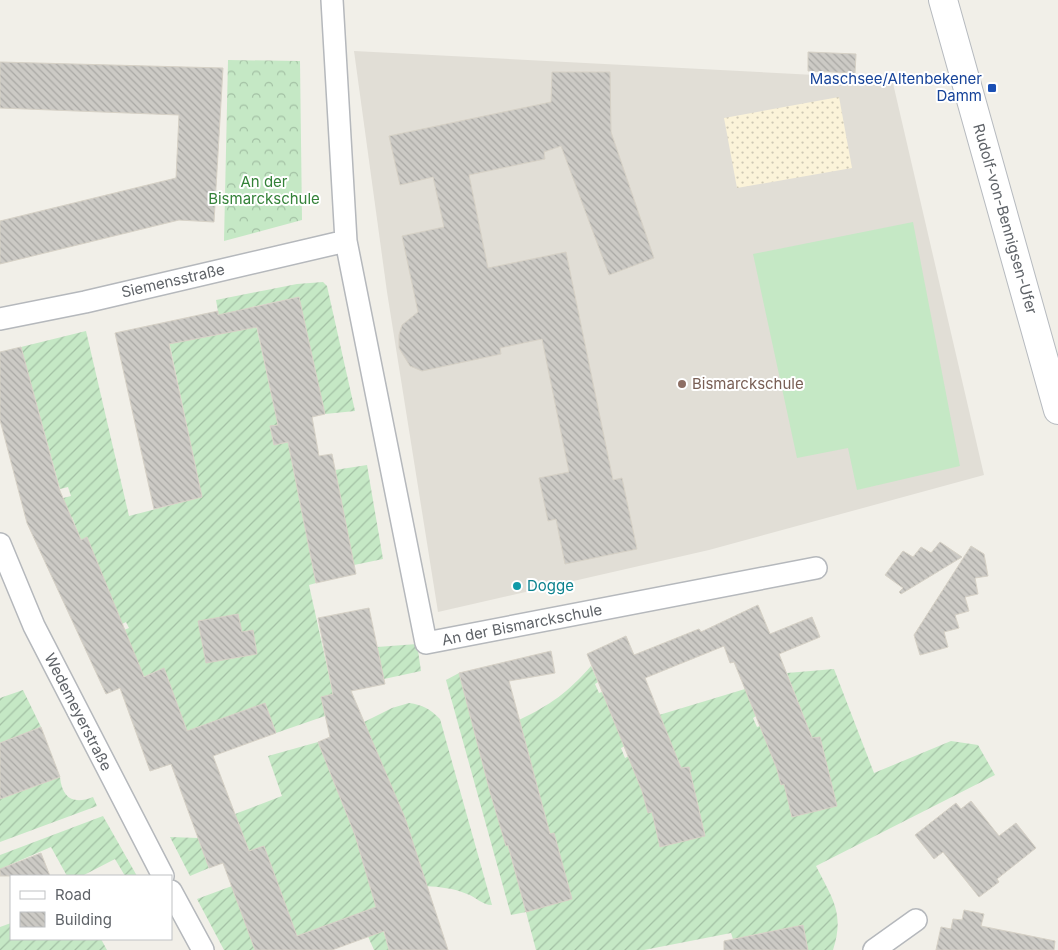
<svg xmlns="http://www.w3.org/2000/svg" width="1058" height="950" viewBox="0 0 1058 950" font-family="Inter,sans-serif">
<style>
.education{fill:#e1ded6}
.grass{fill:#c5e8c5}
.forest{fill:url(#forest-crowns)}
.sand{fill:url(#sand-dots)}
.garden{fill:url(#garden-furrows)}
.building{fill:url(#building-back-hatch);stroke:#d6d1c6}
.lines{fill:none;stroke-linecap:round;stroke-linejoin:round}
.street-casing{stroke:#b5b8bc;stroke-width:24}
.secondary-casing{stroke:#b6babf;stroke-width:30}
.street{stroke:#fff;stroke-width:21}
.secondary{stroke:#fff;stroke-width:28}
.transit-dot{fill:#1a4fb4;stroke:#fff;stroke-width:2}
.education-dot{fill:#8d6e63;stroke:#fff;stroke-width:2}
.culture-dot{fill:#0f9aa8;stroke:#fff;stroke-width:2}
.labels{text-anchor:middle;stroke-width:4;stroke-linejoin:round;paint-order:stroke}
.transit-label{font-size:15px;fill:#164399;stroke:#fff;text-anchor:end}
.park-label{font-size:15px;fill:#348238;stroke:#fff}
.street-label{font-size:15px;fill:#5f6368;stroke:#fff}
.education-label{font-size:15px;fill:#785e54;stroke:#fff;text-anchor:start}
.culture-label{font-size:15px;fill:#0d838f;stroke:#fff;text-anchor:start}
</style>
<defs>
<pattern id="forest-crowns" width="20" height="18" patternUnits="userSpaceOnUse" patternTransform="scale(1.25)"><rect width="20" height="18" fill="#c5e8c5"/><path d="M2 6a3 3 0 1 1 6 0M12 15a3 3 0 1 1 6 0" fill="none" stroke="#a3c0a4"/></pattern>
<pattern id="sand-dots" width="8" height="8" patternUnits="userSpaceOnUse" patternTransform="scale(1.25)"><rect width="8" height="8" fill="#fbf3d9"/><path d="M2 2h.1M6 6h.1" fill="none" stroke="#cec8b4" stroke-width="1.8" stroke-linecap="round"/></pattern>
<pattern id="garden-furrows" width="10" height="10" patternUnits="userSpaceOnUse" patternTransform="scale(1.25)"><rect width="10" height="10" fill="#c5e8c5"/><path d="M-1 1l2-2M0 10L10 0M9 11l2-2" fill="none" stroke="#a3c0a4"/></pattern>
<pattern id="building-back-hatch" width="6" height="6" patternUnits="userSpaceOnUse" patternTransform="scale(1.25)"><rect width="6" height="6" fill="#cccac5"/><path d="M-1 5l2 2M0 0l6 6M5-1l2 2" fill="none" stroke="#a9a8a4"/></pattern>
</defs>
<rect width="100%" height="100%" fill="#f1efe8"/>
<path class="education" d="M354,51L892,79L984,475L709,550L438,612L387,292Z"/>
<path class="grass" d="M913,222L960,466L857,490L848,448L797,458L753,254Z"/>
<path class="forest" d="M228,60L300,61L302,220L224,241Z"/>
<path class="sand" d="M839,97L852,168L737,188L724,118Z"/>
<path class="garden" d="M323,282L327,286L355,411L325,414L299,297L252,307L278,425L270,427L274,445L296,441L292,462L316,583L309,585L333,694L322,698L325,716L276,733L265,704L187,731L164,668L143,677L124,630L129,628L126,622L122,624L87,537L81,540L72,517L63,520L44,503L71,496L68,487L60,489L21,347L86,331L129,516L202,497L169,341L179,342L222,334L216,300L297,284Z
M367,465L383,559L354,565L335,470Z
M417,644L421,671L384,679L377,647Z
M591,666L598,682L595,684L599,693L602,692L625,746L621,748L625,758L629,756L645,783L648,813L652,812L660,847L705,835L689,767L681,768L659,715L745,689L756,716L753,718L757,727L760,726L784,784L837,806L820,737L812,738L787,673L834,669L874,773L951,741L978,745L995,775L816,866C832,898 845,913 833,950H808L803,925L733,939L731,933L644,950H536L526,912L511,915L446,680L459,673L506,845H508L526,911L572,899L554,833L550,834L519,720C552,704 567,693 591,666Z
M23,690L41,727L0,743V698Z
M409,703C423,705 430,709 440,719L492,905C482,905 476,897 467,894C453,888 440,887 426,886L364,722L392,708Z
M318,742L355,835L389,950H374L358,914L297,936L264,846L249,851L235,814L282,796L268,756Z
M60,777C62,798 73,805 93,797L97,806L0,842V799Z
M103,816L137,876H125L115,859L82,876H67L51,847L0,869V855Z
M170,837L198,838L209,868L190,876Z
M232,886L255,950H224L197,899Z
M11,923V939H101L107,950H0V927Z"/>
<path class="building" d="M808,52L856,54L855,73L808,71Z
M0,62L223,68L214,222L179,220L0,264V221L176,178L179,115L0,108Z
M552,72H610L611,132L654,258L609,275L561,146L544,152L545,159L469,175L488,268L566,252L613,480L622,478L637,549L565,564L556,519L548,521L539,478L569,472L542,339L500,348L501,354L422,371L410,366L399,348V335L402,325L418,312L402,236L444,227L433,177L400,185L389,136L551,102Z
M299,297L325,414L312,417L319,456L332,454L356,574L316,583L288,442L274,445L270,426L278,425L257,327L169,344L202,497L154,509L115,333L218,311V315Z
M21,347L60,491L81,540L87,537L144,677L164,668L187,731L265,703L276,733L213,756L249,851L264,846L297,936L376,907L355,835L318,742L330,737L321,697L333,694L318,618L369,608L385,684L351,691L405,818L448,950H389L384,931L332,950H255L223,863L209,868L171,764L150,771L120,688L106,694L27,523L0,420V352Z
M940,542L962,557L901,594L899,592L903,588L885,575L903,551L913,557L921,547L931,553Z
M971,546L984,554L988,576L975,578L978,594L965,597L969,611L955,615L959,628L944,632L948,647L920,655L914,635Z
M758,605L770,634L812,617L820,637L779,654L812,738L820,737L837,806L792,817L784,784L781,785L777,769L745,689L734,662L730,663L724,646L645,678L681,768L689,767L705,836L660,847L652,812L648,813L642,791L587,654L626,636L634,655L699,629L701,632Z
M238,614L242,632L253,630L257,654L206,663L198,621Z
M551,651L555,673L509,681L550,834L554,833L572,899L526,912L508,845L506,846L490,792L459,673Z
M41,727L60,777L0,799V743Z
M971,801L999,836L1016,823L1036,848L997,879L999,882L979,897L943,852L934,859L915,835L956,803L961,809Z
M41,853L50,876H0V869Z
M964,910L984,914L981,926L1055,941L1054,950H936L941,927L951,929L953,919L962,920Z
M803,925L808,950H724V941Z"/>
<g class="lines">
<defs>
<path id="street" d="M332,0L346,241L426,643L816,568
M0,319L85,302L346,241
M0,544L34,626L163,876
M171,891L203,950
M874,950L916,920"/>
<path id="secondary" d="M943,0L1058,410"/>
</defs>
<use href="#street" class="street-casing"/>
<use href="#secondary" class="secondary-casing"/>
<use href="#street" class="street"/>
<use href="#secondary" class="secondary"/>
</g>
<rect class="transit-dot" x="987" y="83" width="10" height="10" rx="2.5"/>
<circle class="education-dot" cx="682" cy="384" r="5"/>
<circle class="culture-dot" cx="517" cy="586" r="5"/>
<g class="labels">
<g class="transit-label">
<text x="982" y="84">Maschsee/Altenbekener<tspan x="982" dy="17">Damm</tspan></text>
</g>
<g class="park-label">
<text x="264" y="187">An der<tspan x="264" dy="17">Bismarckschule</tspan></text>
</g>
<g class="street-label">
<text transform="translate(1005 219) rotate(74)" y="5">Rudolf-von-Bennigsen-Ufer</text>
<text transform="translate(173 281) rotate(-13)" y="5">Siemensstraße</text>
<text transform="translate(522 625) rotate(-11)" y="5">An der Bismarckschule</text>
<text transform="translate(78 712) rotate(63)" y="5">Wedemeyerstraße</text>
</g>
<g class="education-label">
<text x="692" y="389">Bismarckschule</text>
</g>
<g class="culture-label">
<text x="527" y="591">Dogge</text>
</g>
</g>
<rect x="10" y="875" width="162" height="65" fill="#ffffff" stroke="#bfc1c3"/>
<rect x="20" y="891" width="25" height="8" fill="#ffffff" stroke="#bfc1c3"/>
<text x="55" y="900" font-size="15" fill="#5f6368">Road</text>
<rect x="20" y="912" width="25" height="15" fill="url(#building-back-hatch)" stroke="#bfc1c3"/>
<text x="55" y="925" font-size="15" fill="#5f6368">Building</text>
</svg>
